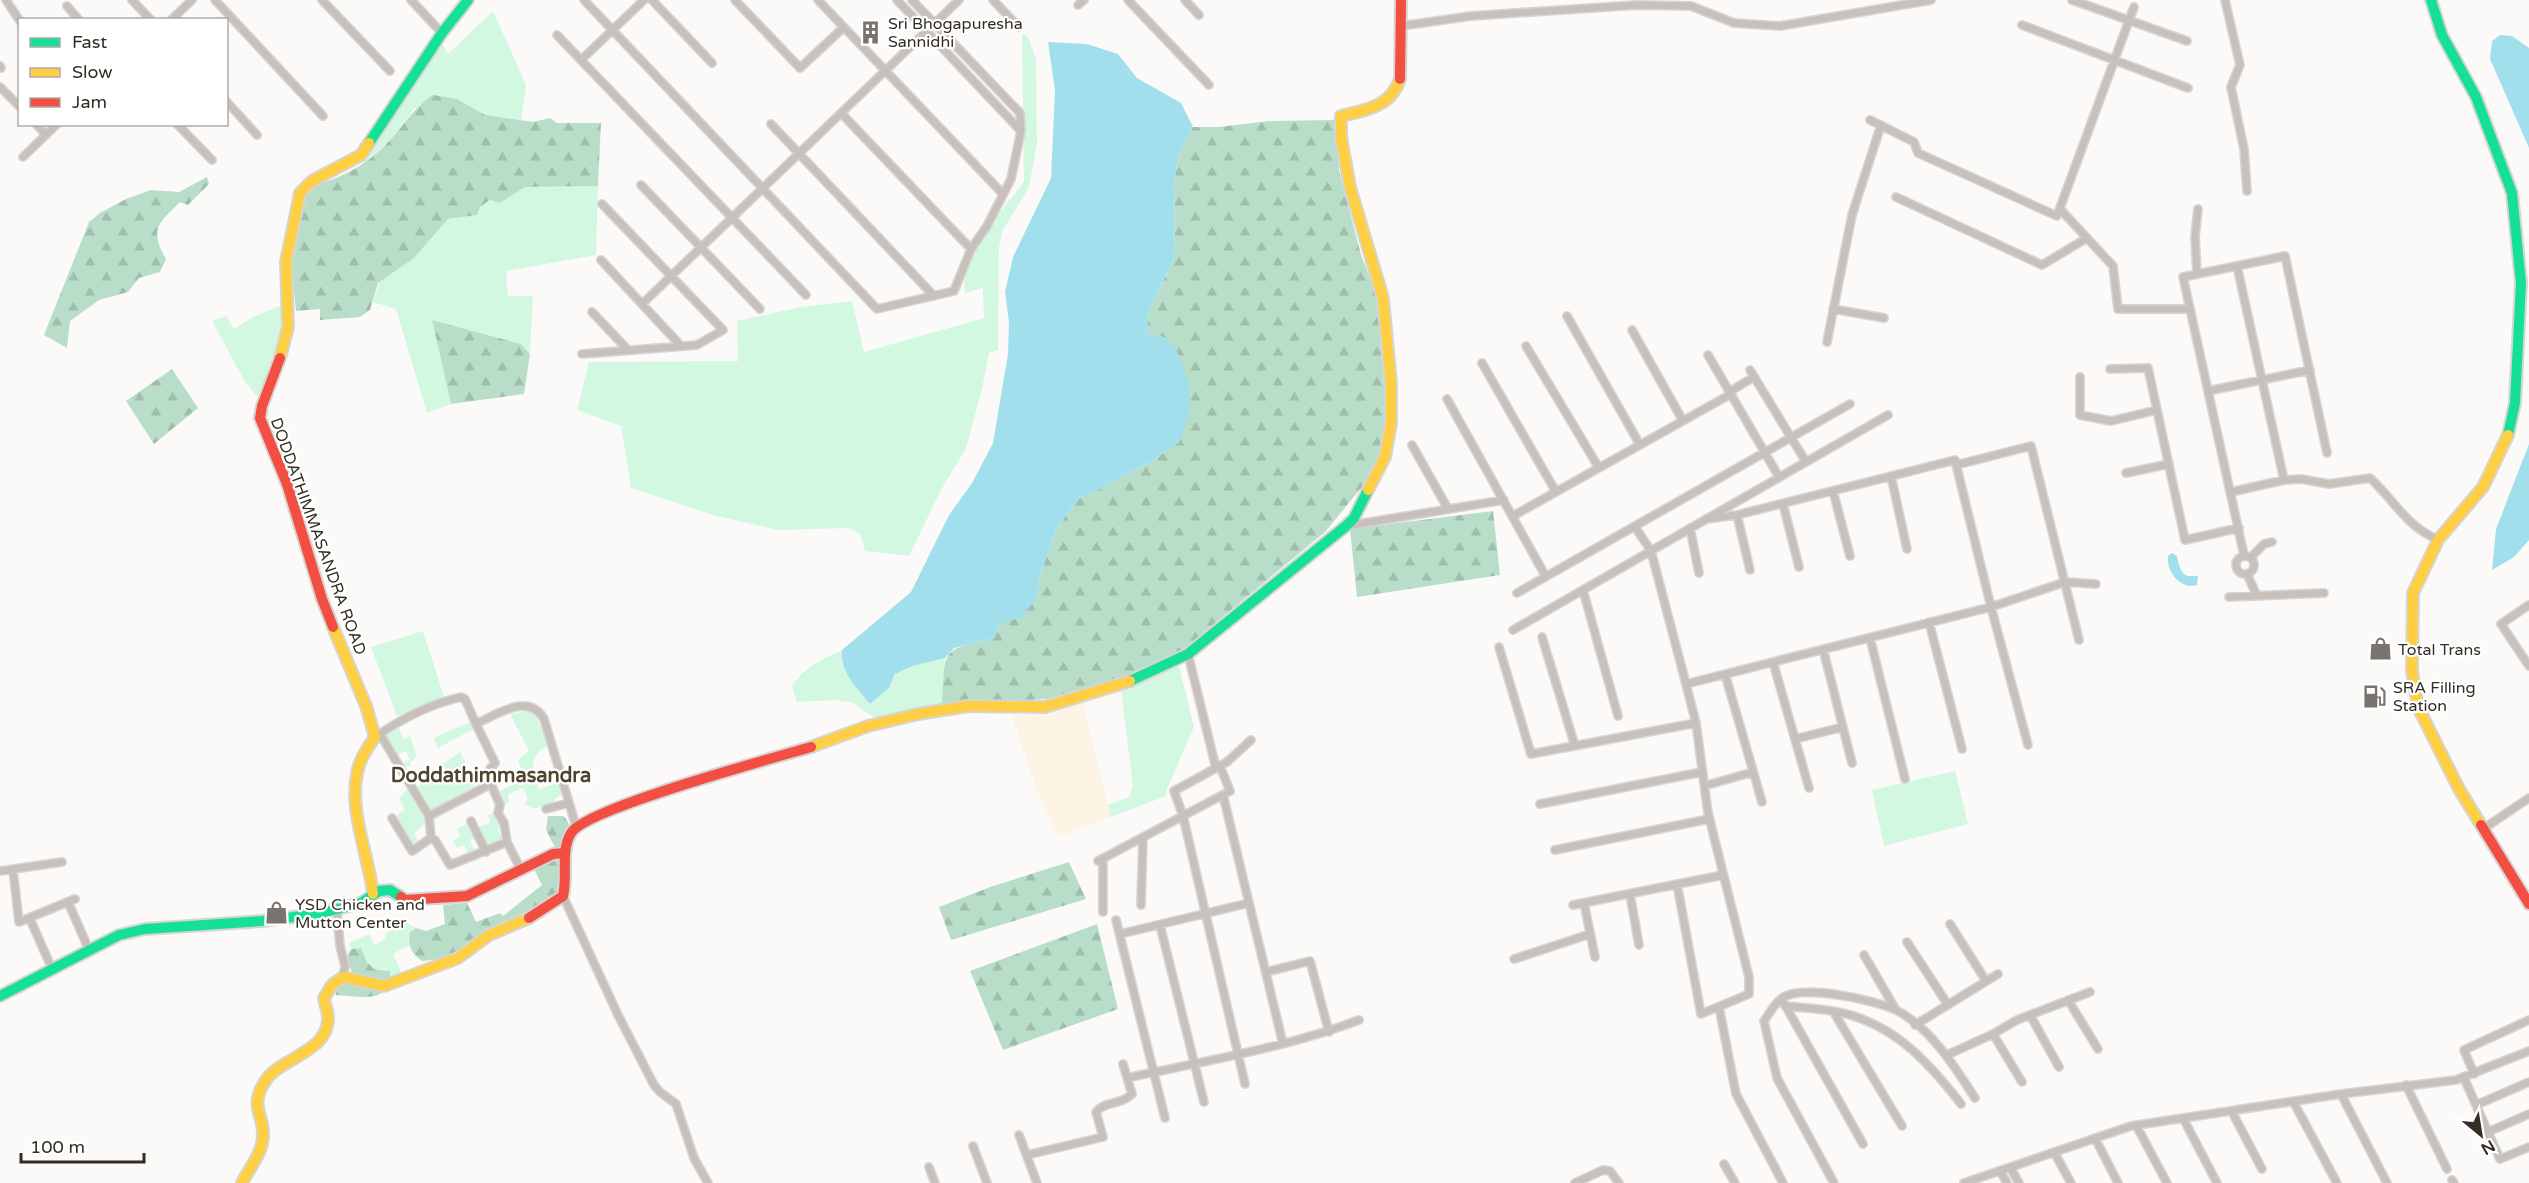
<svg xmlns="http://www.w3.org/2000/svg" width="2529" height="1183" viewBox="0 0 2529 1183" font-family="'Varela Round',sans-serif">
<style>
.built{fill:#fdf4e5}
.green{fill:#d2f8e1}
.forest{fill:url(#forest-firs)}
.water{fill:#a2dfed}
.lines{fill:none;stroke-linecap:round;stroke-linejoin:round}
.street-casing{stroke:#d7d5d3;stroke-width:10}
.fast-casing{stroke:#d7d5d3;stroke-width:14}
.slow-casing{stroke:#d7d5d3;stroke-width:14}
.jam-casing{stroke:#d7d5d3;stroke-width:14}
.street{stroke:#c8c1bb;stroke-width:7}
.fast{stroke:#16e098;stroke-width:10}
.slow{stroke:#ffcf43;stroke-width:10}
.jam{stroke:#f24e42;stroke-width:10}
.labels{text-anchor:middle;stroke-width:4.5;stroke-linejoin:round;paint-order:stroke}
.poi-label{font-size:16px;fill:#332d24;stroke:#fff;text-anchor:start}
.street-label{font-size:16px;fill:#332d24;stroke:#fff}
.quarter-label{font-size:20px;font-weight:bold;fill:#50442f;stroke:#fff}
</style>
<defs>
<pattern id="forest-firs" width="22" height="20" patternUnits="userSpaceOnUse" patternTransform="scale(1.5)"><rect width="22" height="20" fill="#b8dec9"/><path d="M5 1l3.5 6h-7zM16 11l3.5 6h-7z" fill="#9fbfac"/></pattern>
</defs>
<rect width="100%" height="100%" fill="#fcfaf8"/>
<path class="built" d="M1082,701L1111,817L1058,837L1036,788L1012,716Z"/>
<path class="green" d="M493,11L526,85L521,120L485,115L457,99L415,108L391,139L364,165L363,161L406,96L443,45L448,54Z
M1022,33L1028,37L1036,59L1037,143L1029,187L1002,232L999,248L998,350L989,353L982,389L966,448L941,490L909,556L865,551L860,534L849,528L778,530L713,515L631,488L621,426L577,410L589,362L738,361L737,321L801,307L852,301L864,352L984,318L983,288L965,293C960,266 982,241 997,220L996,217L1024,182Z
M598,186L596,255L506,271L508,296H533L530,354L521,344L432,320L451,404L427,413L396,309L373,302L380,281L414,258L448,219L477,215L480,207L491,200L500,203L525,187Z
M282,305C285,339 272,367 258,397L245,382L212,321L226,316L234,329L253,317Z
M423,631L444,697L397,716L371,647Z
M842,650C840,673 857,688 870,704L889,688L895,674L912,666L945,658L942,704L879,721L853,703L836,700L797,702L792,686C803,668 822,659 842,650Z
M1179,666L1194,727L1167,789L1166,796L1111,817L1108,805L1129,797L1133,786L1121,690Z
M528,711L535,713L548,746C528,754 531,772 539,789L558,783L561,795L555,798V803L533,809L525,804L528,798L523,788L508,794L509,802L503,806L499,791L524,780L518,760L529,751L510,714Z
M470,722L474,729L438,748L433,738Z
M399,727L403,740L410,736L417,757L410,762L411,767L400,765L410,760L406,751L394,756L384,735Z
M460,752L466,763L463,765L474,786L432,812L414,789L431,777L430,773Z
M1955,771L1968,824L1884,846L1872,790Z
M408,789L426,815L424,824L414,834L418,840L412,844L397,825L398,814L405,810L399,798Z
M494,813L501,826L498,830L504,842L487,849L477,828L490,822L488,815Z
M470,822L476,837L470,841L475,852L469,856L464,845L457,848L453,841L460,836L457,829Z
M399,919L416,928L410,932L408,941L410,945L393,954L403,976L390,981L386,969H374L367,962L361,948L351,949L349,943L369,934L375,945L386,938L385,934L392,930V924Z"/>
<path class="forest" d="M433,95L457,99L485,115L533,122L550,118L557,123H601L598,186L525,187L500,203L490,200L480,207L477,215L448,219L414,258L378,283L370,310L360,317L320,320V309L296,311L291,260L302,203L312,186C344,177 369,164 391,139C407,121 413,109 433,95Z
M1336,120L1338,126L1339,170L1361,255L1379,300L1385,400L1386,427L1380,457L1362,487L1325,532L1185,648L1135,673L1047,699L942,704C946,648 939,651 994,638L1000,623L1037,597L1041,572L1057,527L1079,499L1151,462L1179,442L1166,338L1146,332L1149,311L1175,257L1174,182L1179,153L1193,127H1218L1270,121Z
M207,177L209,184L188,205L180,202C158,224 149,229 166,259L160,272L139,278L128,292L99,300L70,321L67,348L44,335L89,222L100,213L126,199L151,190L179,192Z
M432,320L521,344L530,354L524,394L451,404Z
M172,369L198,408L154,444L126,401Z
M1493,511L1500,575L1357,597L1350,529Z
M548,816H564L569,824L560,844L558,860L559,889L557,895L533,911L458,952L442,959L422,961C411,953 407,945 410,932L416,928L426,931L445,924L443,905L467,903L476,922L500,913L503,916L542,885L533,866L556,849L546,830Z
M1069,862L1086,899L951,940L939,907L990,887Z
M1097,924L1118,1009L1003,1050L970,971Z
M361,948L367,962L374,969L390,971C391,1006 359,996 336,995L335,987L350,981L352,972L346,958L351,949Z"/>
<path class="water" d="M2500,35L2512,36L2529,48V148L2490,59L2492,41Z
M1048,42L1087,44L1118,54L1137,78L1181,103L1193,127L1179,153L1174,182L1175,257L1149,311L1146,332L1166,338L1176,349L1189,384V414L1179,442L1151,462L1079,499L1057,527L1041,572L1037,597L1021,618L1000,623L994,638L954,648L945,658L912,666L895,674L889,688L870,704C857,688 840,673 842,650L911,592L949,515L972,483L993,443L1008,354L1009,322L1005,292L1013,257L1051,178L1055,91Z
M2529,444V540L2514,557L2492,570L2496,529Z
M2172,553L2177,556C2178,562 2181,576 2189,576C2192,577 2195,575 2198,576L2197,585C2181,590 2166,572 2168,556Z"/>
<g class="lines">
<defs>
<path id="street" d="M6,0L20,21
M132,0L151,20
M215,0L323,116
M322,0L390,71
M411,0L442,33
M584,0L877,309L954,291L971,249L987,226L1011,179L1021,131L1020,113L912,0
M652,0L712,63
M735,0L800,68L844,27
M818,0L1003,194
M897,0L1021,131
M993,0L1019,27
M1128,0L1209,85
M1185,0L1199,15
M2072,0L2187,41
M2225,0L2240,65L2231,87L2244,149L2247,191
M1078,5L1084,0
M67,6L79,20
M171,20L192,0
M2022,25L2188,88
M1401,26L1471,16L1637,5L1691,6L1734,23L1780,26L1931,0
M557,35L806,295
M581,60L644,0
M0,66L1,68
M0,87L20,107
M226,101L257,135
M841,113L971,249
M1870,120L1914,142L1918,153L2057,216L2134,7
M36,124L46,135
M177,124L212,160
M771,124L934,296
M23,157L57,124
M641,185L760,309
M1896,197L2042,265L2087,238
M2060,209L2113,266L2118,309H2190
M601,260L681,346
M2237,266L2284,480
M2197,274L2195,237L2198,209
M642,304L959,0
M1833,309L1884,318
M592,312L628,350
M1567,316L1640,445
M1632,330L1683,421
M1827,342L1852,215L1881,125
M1526,346L1599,468
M582,354L697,345L723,330L602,204
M1708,355L1779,477
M1482,363L1556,492
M2110,369L2148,368L2185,540L2239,528
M1750,370L1806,462
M2080,377V415L2111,421L2157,410
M2208,391L2310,370
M1729,392L1754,377
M1447,399L1546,577
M1412,445L1448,509
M1956,465L2031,446L2079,640
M2126,473L2169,464
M1891,476L1907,549
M1833,491L1850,556
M2231,492L2284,480L2301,479L2329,484L2370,478C2396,502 2404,524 2438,540
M1783,504L1799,567
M1737,515L1750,570
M1513,516L1731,394
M1706,519L1737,515L1955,460L1991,607L2028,745
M1346,526L1504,500
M1635,527L1651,551L1686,684L1696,723L1708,813L1749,977V994L1701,1014L1677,884
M1690,528L1699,573
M2244,555L2183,277L2285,256L2327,453
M2236 565a9 9 0 1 1 18 0a9 9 0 1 1-18 0Z
M2251,557L2264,544L2272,542
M2247,574L2257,596
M1583,590L1618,716
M1517,593L1850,404
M2229,597L2324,593
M2529,605L2501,624L2529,666
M1929,622L1962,749
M1513,630L1888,415
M1542,637L1575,746
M1870,638L1905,779
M1499,647L1531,754L1696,723
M1823,649L1852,763
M1188,654L1216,768
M1773,662L1809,788
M1725,674L1762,802
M1686,684L1991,607L2065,582L2096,584
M476,724L495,763L490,769L491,784
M380,734L429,816L491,784L500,805L498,813L504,823L507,842L521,870
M375,737C401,719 431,704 461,697L465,699L476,724C497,714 529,692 544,719L576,826
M1795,739L1843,727
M1711,784L1753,772
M1223,795L1283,1044
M1540,804L1702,772
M546,809L569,803
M429,816L431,838L435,840L450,865L507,842
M392,818L412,851L431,838
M471,821L486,852
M2483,829L2529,798
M1555,850L1709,819
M1098,861L1230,791L1220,766
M13,869L19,922L75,899
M0,871L62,862
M1630,894L1639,945
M563,896L618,1015L654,1085L660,1092L676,1104L694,1158L708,1183
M68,902L86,943
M1584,903L1595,957
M1141,905L1143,837
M1573,905L1723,875
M337,910L340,946L345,966L343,977
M1103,912V858
M30,919L49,962
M1116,920L1165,1118
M1950,924L1986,981
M1160,925L1204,1102
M1120,934L1249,903
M1907,942L1948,1005
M1864,955L1896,1010
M1514,959L1590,934
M1266,972L1310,961L1329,1032
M2068,1000L2098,1049
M1784,1003L1863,1144
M1785,1006C1800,1008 1816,1008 1832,1011C1890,1020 1927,1060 1961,1104
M1719,1007L1736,1094L1783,1183
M1833,1011L1902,1126
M2030,1015L2059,1067
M1915,1025L1998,974
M1993,1034L2022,1082
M1947,1055L1993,1034L2017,1020L2090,992
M2474,1074L2464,1050L2529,1020
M1127,1078C1205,1061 1285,1048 1359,1020
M2464,1078L2500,1159L2529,1147
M1245,1084L1183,816L1174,791L1227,762L1251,740
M2406,1085L2447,1169
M2341,1094L2387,1183
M2294,1103L2337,1183
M2476,1105L2529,1082
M2232,1112L2262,1169
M2183,1118L2217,1183
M2136,1125L2167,1183
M2488,1132L2529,1114
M1019,1135L1037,1183
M2095,1138L2118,1183
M973,1146L987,1183
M2054,1152L2071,1183
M1027,1155L1103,1137L1096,1112C1104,1101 1122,1105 1132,1094L1123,1064
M1724,1164L1735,1183
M929,1167L935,1183
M2010,1167L2019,1183
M2000,1171L2007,1183
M2452,1180L2454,1183
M1575,1183L1603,1170L1610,1171L1619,1183
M1834,1183L1777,1078L1764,1021C1769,1014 1774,1004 1781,999C1799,983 1875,1000 1896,1010C1930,1027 1955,1067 1975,1098
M1964,1183L2131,1126L2341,1094L2456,1080L2529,1051"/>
<path id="fast" d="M2431,0L2442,35L2476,97L2512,193L2521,283L2515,403L2508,435
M369,143L442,33L468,0
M1130,681L1188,654L1346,526L1354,518L1368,490
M0,996L119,935L145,929L262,921L317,914L361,903L379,891L390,890L401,897"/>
<path id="slow" d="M280,358L288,327L286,262L300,193L312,181L361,155L369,143
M1368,490L1385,457L1391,423V384L1383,298L1350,187L1341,137V116C1366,110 1391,107 1400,79
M333,627L366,706L375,737C367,749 359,760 357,774C349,811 369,857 373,894
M811,747L868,726L918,714L968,706L1045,707L1130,681
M2481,825L2459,789L2418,707L2412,671L2413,593L2438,540L2483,487L2508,435
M242,1183C249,1168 262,1154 263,1137C265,1116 249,1108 264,1083C278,1058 325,1054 328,1021C329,1013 325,1006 324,998L332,985L343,977L384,986L458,958L489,935L529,918"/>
<path id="jam" d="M1400,79L1401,0
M280,358L262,406L260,418L287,484L322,599L333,627
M2481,825L2529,904
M401,897L405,900L467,896L553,854L564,853
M529,918L563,896C568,876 560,851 571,833C586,808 774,758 811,747"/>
</defs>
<use href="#street" class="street-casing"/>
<use href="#fast" class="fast-casing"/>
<use href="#slow" class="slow-casing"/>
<use href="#jam" class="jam-casing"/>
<use href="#street" class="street"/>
<use href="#fast" class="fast"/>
<use href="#slow" class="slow"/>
<use href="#jam" class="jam"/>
</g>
<defs>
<symbol id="building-bare" viewBox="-9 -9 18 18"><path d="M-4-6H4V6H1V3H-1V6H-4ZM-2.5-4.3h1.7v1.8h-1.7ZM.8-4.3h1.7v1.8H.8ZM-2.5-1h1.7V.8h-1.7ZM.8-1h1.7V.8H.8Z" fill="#79756e" stroke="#fff" stroke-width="2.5" paint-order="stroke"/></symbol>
<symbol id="shop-bare" viewBox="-9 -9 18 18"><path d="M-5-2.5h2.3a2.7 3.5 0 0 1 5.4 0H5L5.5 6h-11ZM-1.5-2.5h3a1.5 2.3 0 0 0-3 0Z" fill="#79756e" stroke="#fff" stroke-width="2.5" paint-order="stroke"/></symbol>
<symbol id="fuel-bare" viewBox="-9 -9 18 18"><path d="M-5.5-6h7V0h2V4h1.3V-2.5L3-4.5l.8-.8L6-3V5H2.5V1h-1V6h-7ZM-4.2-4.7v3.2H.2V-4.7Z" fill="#79756e" stroke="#fff" stroke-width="2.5" paint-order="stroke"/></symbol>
</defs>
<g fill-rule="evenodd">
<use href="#building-bare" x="854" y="16" width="33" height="33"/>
<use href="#shop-bare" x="2364" y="632" width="33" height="33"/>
<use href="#fuel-bare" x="2358" y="680" width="33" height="33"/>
<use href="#shop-bare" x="260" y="896" width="33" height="33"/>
</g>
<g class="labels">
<g class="poi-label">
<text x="888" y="29">Sri Bhogapuresha<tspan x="888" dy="18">Sannidhi</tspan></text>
<text x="2398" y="655">Total Trans</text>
<text x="2393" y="693">SRA Filling<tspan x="2393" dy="18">Station</tspan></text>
<text x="295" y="910">YSD Chicken and<tspan x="295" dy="18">Mutton Center</tspan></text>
</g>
<g class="street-label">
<text transform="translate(319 536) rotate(70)" y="6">DODDATHIMMASANDRA ROAD</text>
</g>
<g class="quarter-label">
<text x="491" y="782">Doddathimmasandra</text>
</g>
</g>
<rect x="18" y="18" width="210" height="108" fill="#ffffff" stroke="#adaba7" stroke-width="1.5"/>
<rect x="30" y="38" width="30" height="9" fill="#16e098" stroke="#adaba7" stroke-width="1.5"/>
<text x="72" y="48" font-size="18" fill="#332d24">Fast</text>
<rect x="30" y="68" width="30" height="9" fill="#ffcf43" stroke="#adaba7" stroke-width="1.5"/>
<text x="72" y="78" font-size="18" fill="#332d24">Slow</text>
<rect x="30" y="98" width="30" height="9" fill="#f24e42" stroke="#adaba7" stroke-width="1.5"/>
<text x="72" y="108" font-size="18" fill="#332d24">Jam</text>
<g transform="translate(2481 1135) rotate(150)" stroke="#ffffff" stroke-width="4.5" paint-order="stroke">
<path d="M0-4.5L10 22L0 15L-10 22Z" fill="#332d24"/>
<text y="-9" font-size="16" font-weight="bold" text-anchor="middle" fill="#332d24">N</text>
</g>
<path d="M21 1153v9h123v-9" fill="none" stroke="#332d24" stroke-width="3"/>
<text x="30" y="1153" font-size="18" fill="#332d24" stroke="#ffffff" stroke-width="4.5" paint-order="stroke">100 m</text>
</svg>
